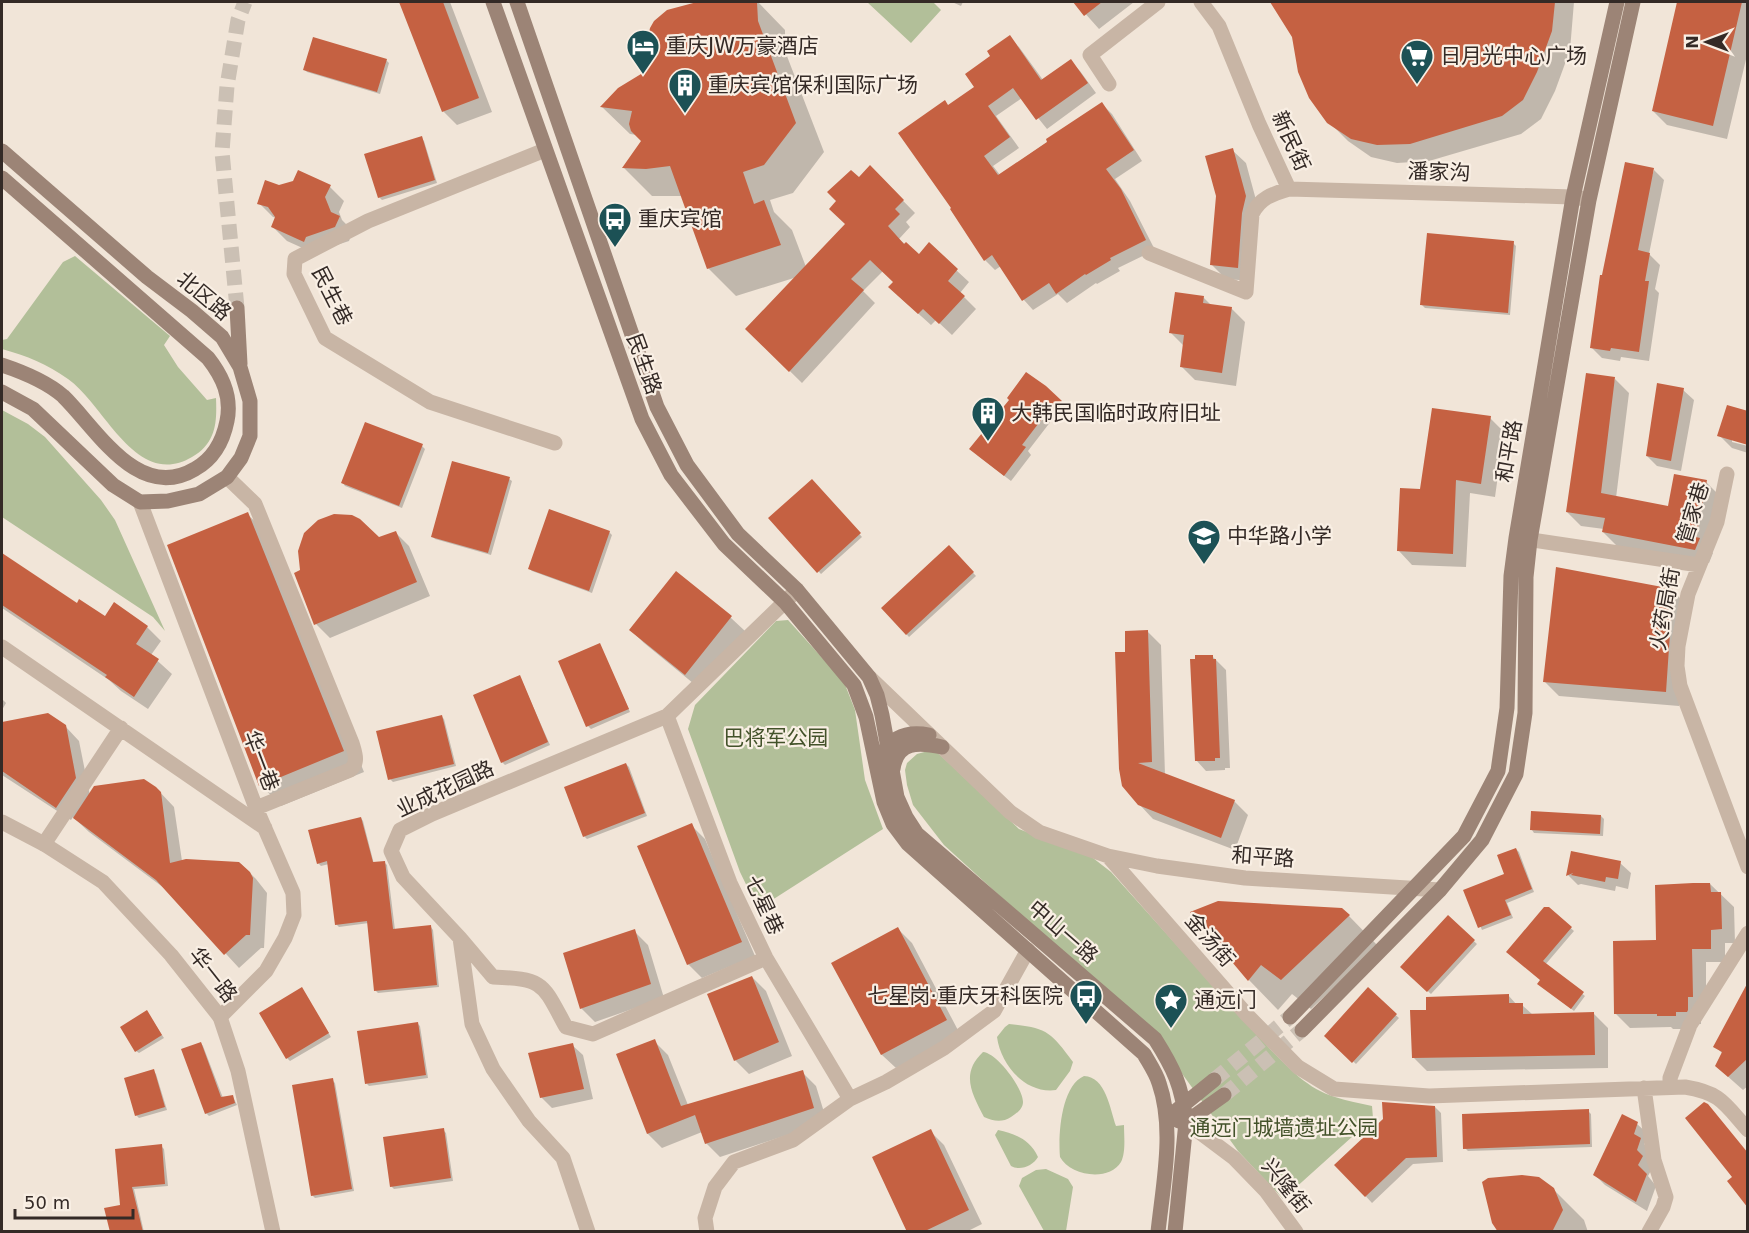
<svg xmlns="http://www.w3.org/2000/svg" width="1749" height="1233" viewBox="0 0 1749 1233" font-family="'DejaVu Sans','Noto Sans SC',sans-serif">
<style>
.green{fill:#b2bf99}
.shadow{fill:#0003}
.building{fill:#c56142}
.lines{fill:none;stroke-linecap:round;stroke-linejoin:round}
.secondary-tunnel{stroke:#cbc0b4;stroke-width:15;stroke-dasharray:15 8;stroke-linecap:butt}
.minor{stroke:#c8b5a5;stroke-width:15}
.tertiary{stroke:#c8b5a5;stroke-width:15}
.secondary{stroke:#9c8476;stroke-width:15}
.labels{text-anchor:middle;stroke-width:4.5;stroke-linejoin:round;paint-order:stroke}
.poi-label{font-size:21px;fill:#342a26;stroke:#f9efe4;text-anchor:start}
.street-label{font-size:21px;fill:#342a26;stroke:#f9efe4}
.park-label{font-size:21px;fill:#43522a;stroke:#f9efe4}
</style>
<rect width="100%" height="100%" fill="#f1e5d8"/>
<path class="green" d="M867,2H933L941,10L911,43Z
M75,256L170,336L164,345L178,367L207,400L216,398C217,423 216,443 192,457C136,490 105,405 68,379C47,364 27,356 2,349V340L7,339L63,262Z
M2,410L28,424L45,437L101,500L115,520L165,631L153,617L2,517Z
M788,620L844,682L855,710L865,780L883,829L758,909L740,872L688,729L695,705L776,621Z
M928,751L938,753L1019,829L1093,858L1111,872L1271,1050C1290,1069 1308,1089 1335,1097C1347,1101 1360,1103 1372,1106L1373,1118L1283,1199L1238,1151L1157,1039L944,845L913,805L907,785L905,770L907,763L917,754Z
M1009,1024C1047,1028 1050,1031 1073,1062L1070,1071L1056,1090C1026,1094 1001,1066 997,1037L1005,1027Z
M983,1052C997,1053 1023,1088 1023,1102C1023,1109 1016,1114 1011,1117C1002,1123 993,1121 984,1117C972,1093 960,1074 983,1052Z
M1084,1076C1106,1077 1110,1109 1116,1126L1124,1125C1124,1136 1126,1152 1121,1162C1109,1182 1070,1176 1060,1157C1058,1135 1061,1086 1084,1076Z
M998,1130C1016,1134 1030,1140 1038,1157C1033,1166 1020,1171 1011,1166L995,1135Z
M1046,1169L1068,1179L1073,1187L1066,1231H1044L1019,1186L1022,1178L1036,1170Z"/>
<path class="shadow" d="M400,2H450L492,112L457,125L443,111Z
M702,2H758L785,30V51L824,152L793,193L770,200L774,212L792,230L806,267L847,225L859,179L870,167L915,213L906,222L910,227L899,239L919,256L929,245L969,282L960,293L976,309L952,335L936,320L931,325L902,299L895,282L883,271L863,291L875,303L802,383L747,329L797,277L736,296L708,268L682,196H652L624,168L643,141L637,135L630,134L602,107L642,75L650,63L667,12Z
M952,2H963L961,6Z
M1075,2H1134L1099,29Z
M1272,2H1574L1570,50L1555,91L1541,119L1521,134L1429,161L1397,163L1371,157L1348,141L1329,122L1293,36Z
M1679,2H1748V51L1727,139L1667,125L1653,111Z
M1009,37L1019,47L1043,80L1070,61L1080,71L1096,93L1047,129L1022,98L996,116L1019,148L993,166L1000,175L1102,104L1112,114L1142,161L1115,179L1130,201L1155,250L1118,268L1120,271L1097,284L1096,283L1067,303L1058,294L1033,310L1024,300L1001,266L995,270L985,260L949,106L976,87L992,56Z
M386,60L389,63L380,94L307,72L305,70Z
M421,138L424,141L437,183L382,200L379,197Z
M1232,150L1246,163L1259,211L1252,281L1226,279L1212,265Z
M1654,170L1664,180L1649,254L1660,265L1655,289L1659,293L1649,361L1621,357L1620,361L1602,358L1592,348Z
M279,186L330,187L344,201L339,212L342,220L353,231L349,241L319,251L318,255L287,241L273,227L277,218L273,217L259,203Z
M1513,243L1516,246L1510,315L1425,308L1422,305Z
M1203,297L1212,306L1231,308L1245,322L1236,386L1195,380L1181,366L1184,346L1171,333Z
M1615,379L1629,393L1616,498L1669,507L1706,482L1720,496L1710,550L1713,553L1709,563L1617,546L1603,532L1604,529L1581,526L1567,512Z
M1045,387L1068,408L1062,415L1058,412L1028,451L1031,455L1011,481L977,455Z
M1683,390L1694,400L1681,471L1657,466L1647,456Z
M1490,418L1504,432L1495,497L1470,493L1466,567L1412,565L1399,551Z
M1719,435L1732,439V442L1748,446V453L1732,448Z
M422,446L425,449L402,508L345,486L343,483Z
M509,479L512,481L491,555L435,539L433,537Z
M812,481L862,537L821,574L770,518Z
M247,514L268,534L364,772L281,806L261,785Z
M395,532L409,546L430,596L330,638L316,624L302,571Z
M609,532L612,535L592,593L532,571L529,568Z
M949,547L976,576L909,637L883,608Z
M2,554L77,605L105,618L147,627L161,641L151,655L172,674L148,709L121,691L109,680L2,608Z
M676,573L731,618L745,631L699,688L644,643L631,630Z
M1672,590L1686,604L1679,706L1559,696L1545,682Z
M1147,631L1161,645L1165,775L1234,801L1248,815L1235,850L1153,819L1139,804L1127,653Z
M600,645L630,712L591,729L588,726Z
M1212,656L1226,670L1230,768H1225V770L1206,771L1196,760Z
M520,677L550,745L505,765L502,762Z
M2,699L6,703L2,710Z
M48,715L65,726L79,741L90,796L156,788L174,807L182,861L241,864L256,879L267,893L264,948H261L239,968L168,891L89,832L73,817L71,820L2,775V724Z
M441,716L444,719L456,766L393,782L390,779Z
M626,764L629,767L647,816L587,839L584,836Z
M1601,816L1604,819L1603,836L1534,833L1532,830Z
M361,818L363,821L374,864L384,862L387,865L395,930L431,927L433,930L439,987L378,993L375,990L369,923L339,927L336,924L329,864L321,866L318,863Z
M691,825L705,839L755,956L702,978L688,964Z
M1516,849L1519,852L1534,892L1507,903L1513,918L1482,930L1465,891L1506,875Z
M1572,853L1620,863L1631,873L1628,889L1616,886L1615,891L1581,884L1578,885L1568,875Z
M1710,884L1734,907L1735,943H1725V962H1706V1010L1701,1011V1024L1689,1025V1029H1673L1671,1027L1630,1028L1616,1014L1657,942Z
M1549,909L1574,931L1545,965L1585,996L1574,1011L1542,986V980L1508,952Z
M1193,913L1349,916L1378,946L1311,1009L1292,994L1278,1010L1249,980Z
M1448,917L1477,944L1431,994L1402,967Z
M898,929L912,943L960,1034L896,1068L882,1055L834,964Z
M634,931L648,945L664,998L595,1022L581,1008Z
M752,977L766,991L792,1056L749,1074L735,1060Z
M1748,985V1086L1743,1090L1716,1066L1723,1054L1715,1046Z
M302,989L331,1037L290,1061L287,1058Z
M1368,990L1399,1018L1356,1064L1326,1036Z
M1508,995L1517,1005H1522L1533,1015L1594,1014L1608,1028V1068L1427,1071L1413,1057L1428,1011Z
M147,1012L164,1038L139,1053L136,1051Z
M417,1023L420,1026L428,1078L369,1086L367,1084Z
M654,1041L668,1055L688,1105L802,1072L816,1086L827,1122L720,1157L706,1143L702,1132L662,1148L648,1134L618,1055Z
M201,1043L203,1046L223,1098L233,1097L237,1105L209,1116L206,1113Z
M572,1045L583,1055L593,1099L552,1108L541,1097Z
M153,1071L156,1074L167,1110L139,1118L136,1115Z
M332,1080L335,1083L354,1191L315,1198L312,1195Z
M1435,1107L1441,1113L1443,1162L1413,1164L1372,1203L1337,1165Z
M1588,1111L1591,1114L1592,1147L1468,1151L1465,1148Z
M1637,1124L1648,1134L1644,1144L1650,1150L1653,1167L1648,1176L1656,1186L1647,1211L1605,1185L1595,1175Z
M443,1130L446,1133L453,1181L394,1189L391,1186Z
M930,1131L944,1145L982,1224L966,1232H908Z
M161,1146L164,1149L168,1186L134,1189L144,1232H111L121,1206L116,1150Z
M1553,1189L1584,1220L1588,1232H1500Z"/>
<path class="building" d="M399,2H443L479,98L442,112Z
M697,2H757L758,21L796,123L764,165L743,172L754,204L764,200L781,245L707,269L670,166L646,169L622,168L641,141L631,131L629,124L632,111L600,107L618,88L641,74L649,63L648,37L650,28L654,21L667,10Z
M1073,2H1102L1084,16Z
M1270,2H1555L1552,31L1537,72L1523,100L1502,116L1410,144L1377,145L1351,139L1327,123L1309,98L1298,72L1292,37Z
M1677,2H1742L1713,126L1652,111Z
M1010,35L1041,80L1071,59L1088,83L1036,120L1013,88L988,106L1010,137L984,156L998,175L1047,142L1046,139L1102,102L1134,150L1106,169L1121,189L1146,240L1110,258L1111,260L1086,275L1085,274L1056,294L1049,283L1022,301L992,255L984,261L950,209L951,208L898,133L945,100L948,105L974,87L965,74L990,56L987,51Z
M313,37L387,59L377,92L303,70Z
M422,136L435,180L378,198L364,154Z
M1233,148L1246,196L1242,213L1238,268L1210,265L1216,196L1205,156Z
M1625,162L1654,168L1638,250L1650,253L1645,281H1649L1639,352L1611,348L1610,351L1590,348L1600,275H1602Z
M870,165L904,200L895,209L900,214L888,226L904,244L906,242L919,254L929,242L958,269L948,281L965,296L939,324L923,309L918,314L888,287L893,282L870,260L851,279L864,290L789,372L745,329L845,224L829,209L836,201L827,192L851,170L859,177Z
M298,170L331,185L325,197L331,212L340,216L335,227L306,237L304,242L271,227L275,217L268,207L257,204L265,180L279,185L293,181Z
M1427,233L1514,241L1508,313L1420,305Z
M1175,292L1204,296L1203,303L1232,307L1222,373L1180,367L1184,335L1169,333Z
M1026,372L1046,386L1062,401L1055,410L1051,407L1022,445L1026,447L1004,476L969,449L1009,400L1007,398Z
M1586,373L1615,377L1601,493L1668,506L1674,474L1707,480L1696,537L1700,538L1695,550L1602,532L1605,518L1566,512Z
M1657,383L1684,388L1671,461L1646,456Z
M1727,405L1748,411V445L1717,436Z
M1432,408L1491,416L1481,484L1456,480L1453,554L1397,551L1400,488L1420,489Z
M365,422L423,444L399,506L341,483Z
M452,461L510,477L488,553L431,537Z
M812,479L861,533L817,573L768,518Z
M549,509L610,531L589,591L528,569Z
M248,512L344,751L259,786L167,545Z
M334,514L352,515L360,519L379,537L396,531L417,582L314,625L294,573L300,570L298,551L304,533L318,520Z
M949,545L974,572L906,635L881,608Z
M2,553L77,603L79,599L105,616L114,602L148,626L136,644L159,659L134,697L105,677L107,675L2,605Z
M1556,567L1673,589L1666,692L1543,682Z
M676,571L732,616L685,675L629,630Z
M1148,630L1152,762L1138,763L1235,800L1221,838L1138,805L1122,786L1119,769L1115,652H1125V631Z
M600,643L629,709L586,727L558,661Z
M1195,655H1213V659H1216L1220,758H1215V761H1195L1190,659H1195Z
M520,675L548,742L501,763L473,695Z
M48,713L66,725L76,778L56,808L2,771V722Z
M442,715L454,764L388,780L376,731Z
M626,763L645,813L583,837L564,787Z
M144,779L156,787L161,792L170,863L186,859L239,862L250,872L253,878L250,935H246L224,955L156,880L73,818L94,786Z
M1531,811L1601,815L1600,834L1530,830Z
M361,817L373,862L385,861L393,929L431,925L437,985L374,991L367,921L335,925L327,861L317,864L308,830Z
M692,823L742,942L687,965L637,846Z
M1516,848L1532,889L1505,900L1511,915L1478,928L1463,890L1504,874L1497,855Z
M1571,851L1621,861L1618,879L1606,877L1605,882L1571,875L1573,873L1566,876Z
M1693,883H1710L1711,892H1721L1722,929L1711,930V949H1692L1693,997H1688V1010L1687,1012H1676V1016H1657V1014H1614L1613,941L1656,940L1655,885Z
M1218,901L1342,908L1350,915L1281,980L1261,965L1248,981L1190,912Z
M1544,907H1549L1572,927L1543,961L1584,992L1571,1009L1537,984L1540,980L1506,952Z
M1448,915L1475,940L1427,992L1400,967Z
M898,927L947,1020L881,1055L831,963Z
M635,929L651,984L580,1009L563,953Z
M752,976L779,1042L734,1061L707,994Z
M1748,982V1058L1728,1077L1715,1066L1722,1052L1713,1047Z
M302,987L329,1033L286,1059L259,1013Z
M1368,987L1397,1014L1352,1063L1324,1036Z
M1509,994V1003H1523V1014L1594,1012L1595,1055L1412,1058L1410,1010H1426V997Z
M147,1010L162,1035L135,1052L120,1027Z
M418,1022L426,1075L365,1084L357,1031Z
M655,1039L681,1106L803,1070L814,1108L705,1144L695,1115L647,1134L616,1054Z
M201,1042L221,1097L233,1095L235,1103L205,1114L181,1049Z
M573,1043L584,1089L540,1098L528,1053Z
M154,1069L165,1107L135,1116L124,1078Z
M333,1078L352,1189L311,1196L292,1085Z
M1382,1102L1435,1106L1437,1157L1406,1158L1365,1197L1334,1165L1383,1119Z
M1704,1102L1708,1104L1748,1153V1208L1727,1181L1732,1177L1685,1118Z
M1589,1109L1590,1144L1463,1149L1462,1114Z
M1622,1114L1638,1122L1634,1134L1641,1138L1637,1150L1643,1156L1638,1165L1647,1174L1636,1202L1593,1175Z
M444,1128L451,1178L390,1187L383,1137Z
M931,1129L969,1210L923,1232H907L872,1157Z
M162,1144L165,1184L132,1187L143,1232H110L104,1208L120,1205L115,1149Z
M1522,1175L1539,1177L1554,1188L1563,1210L1552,1232H1498L1492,1223L1482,1182L1488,1178Z"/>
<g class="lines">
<path class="secondary-tunnel" d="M237,308L222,152L227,86L238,20L245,2
M1214,1080L1290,1017
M1224,1095L1302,1030"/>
<path class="minor" d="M1201,2L1219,26L1259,124L1289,189
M1109,84L1090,55L1158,2
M545,150L368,221L295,259L294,274L325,338L430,402L555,443
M1149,253L1246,292L1252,214C1260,198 1272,194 1289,189L1573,197L1586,199
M1727,474L1717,522L1688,594L1678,646L1677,666L1680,686L1748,867
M227,477L255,504L352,743C355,753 359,763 350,770L256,808
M140,502L256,808L293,893L294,915L285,938L266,971L220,1017
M1519,538L1699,565
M2,647L265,828
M870,678L1010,812L1039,832L1108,856L1247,1015L1298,1067L1334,1089L1429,1096L1685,1087C1721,1093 1724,1103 1748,1130
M667,716L730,883L766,958L850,1099
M44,844L121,728
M1108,856L1157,866L1245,878L1440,890
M460,938L493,977C545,979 542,983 566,1027L593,1034L766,958
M1670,1086V1078L1690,1025L1748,933
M1644,1088L1654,1160L1666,1197L1663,1207L1649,1232
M588,1232L563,1158L529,1121L493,1069L472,1024L460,938L403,877L391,851L400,830L432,814L667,716L797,590
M707,1232L705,1218L715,1187L734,1162L793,1140L850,1099L886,1082L944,1048L994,1011L1028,950"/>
<path class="tertiary" d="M2,822L44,844L103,882L171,955L220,1017L238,1071L273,1232
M1186,1122L1234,1158L1266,1191L1296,1232"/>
<path class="secondary" d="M493,2L642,419L671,475L724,544L785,602L854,685L866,717L884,802L893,824L908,844L1144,1054C1149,1063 1156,1073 1159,1083C1175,1129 1163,1184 1158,1232
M517,2L657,407L687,465L738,534L797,590L869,677L877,695L882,715L897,797L906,817L917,834L1155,1039C1174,1069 1182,1086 1186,1122L1175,1232
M2,151L147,277L192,311L222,337L240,367L250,401V436L241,458L227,477L199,494L168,501L140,502L113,485L33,409L2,392
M2,178L208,358C223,377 232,397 227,421C223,441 213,459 195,469C138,503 97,429 63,396C46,381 23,372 2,365
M237,308L240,364
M883,753C894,735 909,731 929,735
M893,769C897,741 918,742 942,747
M1290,1017L1464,836L1498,771L1507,708L1511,576L1516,538L1573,197L1617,2
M1302,1030L1440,890L1482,840L1516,774L1525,713L1526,577L1530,540L1589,200L1633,2
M1177,1110L1214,1080
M1179,1121L1186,1122L1224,1095"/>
</g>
<defs>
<symbol id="hotel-pin" viewBox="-11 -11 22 30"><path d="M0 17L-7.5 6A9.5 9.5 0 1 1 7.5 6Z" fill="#1c5155" stroke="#f9efe4"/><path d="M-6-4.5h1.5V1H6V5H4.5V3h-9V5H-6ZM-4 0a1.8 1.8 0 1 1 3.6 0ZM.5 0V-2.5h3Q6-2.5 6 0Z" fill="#fff"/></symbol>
<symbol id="supermarket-pin" viewBox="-11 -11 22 30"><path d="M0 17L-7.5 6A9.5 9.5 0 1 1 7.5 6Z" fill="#1c5155" stroke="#f9efe4"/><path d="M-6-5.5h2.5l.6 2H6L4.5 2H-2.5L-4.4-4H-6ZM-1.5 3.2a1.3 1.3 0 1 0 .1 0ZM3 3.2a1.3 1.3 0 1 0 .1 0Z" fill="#fff"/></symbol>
<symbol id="building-pin" viewBox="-11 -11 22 30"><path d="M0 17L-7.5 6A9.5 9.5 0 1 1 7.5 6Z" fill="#1c5155" stroke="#f9efe4"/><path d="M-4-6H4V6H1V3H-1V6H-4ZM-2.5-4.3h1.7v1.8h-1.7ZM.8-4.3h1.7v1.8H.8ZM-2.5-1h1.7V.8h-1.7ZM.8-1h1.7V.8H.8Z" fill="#fff"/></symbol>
<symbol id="bus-pin" viewBox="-11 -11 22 30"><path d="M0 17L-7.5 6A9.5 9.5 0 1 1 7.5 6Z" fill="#1c5155" stroke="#f9efe4"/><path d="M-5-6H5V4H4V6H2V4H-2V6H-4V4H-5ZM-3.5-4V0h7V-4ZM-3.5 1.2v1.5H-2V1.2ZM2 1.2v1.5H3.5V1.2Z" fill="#fff"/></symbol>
<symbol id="school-pin" viewBox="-11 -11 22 30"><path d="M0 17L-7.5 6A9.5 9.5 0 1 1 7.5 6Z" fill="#1c5155" stroke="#f9efe4"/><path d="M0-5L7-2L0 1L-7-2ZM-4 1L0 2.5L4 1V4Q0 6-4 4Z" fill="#fff"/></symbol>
<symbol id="sight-pin" viewBox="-11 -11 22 30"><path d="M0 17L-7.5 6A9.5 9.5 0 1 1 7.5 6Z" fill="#1c5155" stroke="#f9efe4"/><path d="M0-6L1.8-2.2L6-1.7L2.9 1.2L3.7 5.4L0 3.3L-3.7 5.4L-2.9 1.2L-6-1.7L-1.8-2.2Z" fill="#fff"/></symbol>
</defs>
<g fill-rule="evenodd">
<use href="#hotel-pin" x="624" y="27" width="38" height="52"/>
<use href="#supermarket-pin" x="1398" y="37" width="38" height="52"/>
<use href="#building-pin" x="666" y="66" width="38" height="52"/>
<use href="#bus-pin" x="596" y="200" width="38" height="52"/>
<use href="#building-pin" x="969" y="394" width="38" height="52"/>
<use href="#school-pin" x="1185" y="517" width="38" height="52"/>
<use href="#bus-pin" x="1067" y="977" width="38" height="52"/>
<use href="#sight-pin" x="1152" y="981" width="38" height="52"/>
</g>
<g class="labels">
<g class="poi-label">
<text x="666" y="53">重庆JW万豪酒店</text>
<text x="1440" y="63">日月光中心广场</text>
<text x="708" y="92">重庆宾馆保利国际广场</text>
<text x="638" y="226">重庆宾馆</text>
<text x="1011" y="420">大韩民国临时政府旧址</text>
<text x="1227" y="543">中华路小学</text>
<text x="1063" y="1003" text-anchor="end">七星岗‧重庆牙科医院</text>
<text x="1194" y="1007">通远门</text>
</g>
<g class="street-label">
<text transform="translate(1291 141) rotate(66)" y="7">新民街</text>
<text transform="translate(1439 172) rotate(2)" y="7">潘家沟</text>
<text transform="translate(204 296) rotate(40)" y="7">北区路</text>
<text transform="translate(332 296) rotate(63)" y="7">民生巷</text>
<text transform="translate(644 364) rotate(70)" y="7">民生路</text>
<text transform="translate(1509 451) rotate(-80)" y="7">和平路</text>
<text transform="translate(1693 513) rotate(-73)" y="7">管家巷</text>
<text transform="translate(1665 609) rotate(-80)" y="7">火药局街</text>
<text transform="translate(261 761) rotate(69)" y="7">华一巷</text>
<text transform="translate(445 789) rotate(-25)" y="7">业成花园路</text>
<text transform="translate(1263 857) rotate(4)" y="7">和平路</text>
<text transform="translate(764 905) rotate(65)" y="7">七星巷</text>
<text transform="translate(1063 932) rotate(41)" y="7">中山一路</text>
<text transform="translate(1210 940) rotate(49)" y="7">金汤街</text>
<text transform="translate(213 975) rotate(52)" y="7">华一路</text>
<text transform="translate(1286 1186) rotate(51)" y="7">兴隆街</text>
</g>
<g class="park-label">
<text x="776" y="745">巴将军公园</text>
<text x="1284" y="1135">通远门城墙遗址公园</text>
</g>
</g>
<rect width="1749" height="1233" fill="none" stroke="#342a26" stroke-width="6"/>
<g transform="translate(1707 42) rotate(270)" stroke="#f9efe4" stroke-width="4.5" paint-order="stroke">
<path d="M0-4.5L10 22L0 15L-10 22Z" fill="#342a26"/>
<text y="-9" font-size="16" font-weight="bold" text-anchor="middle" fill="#342a26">N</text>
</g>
<path d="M15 1209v9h118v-9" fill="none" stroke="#342a26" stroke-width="3"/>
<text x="24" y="1209" font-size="18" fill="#342a26" stroke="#f9efe4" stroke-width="4.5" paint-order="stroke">50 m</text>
</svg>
